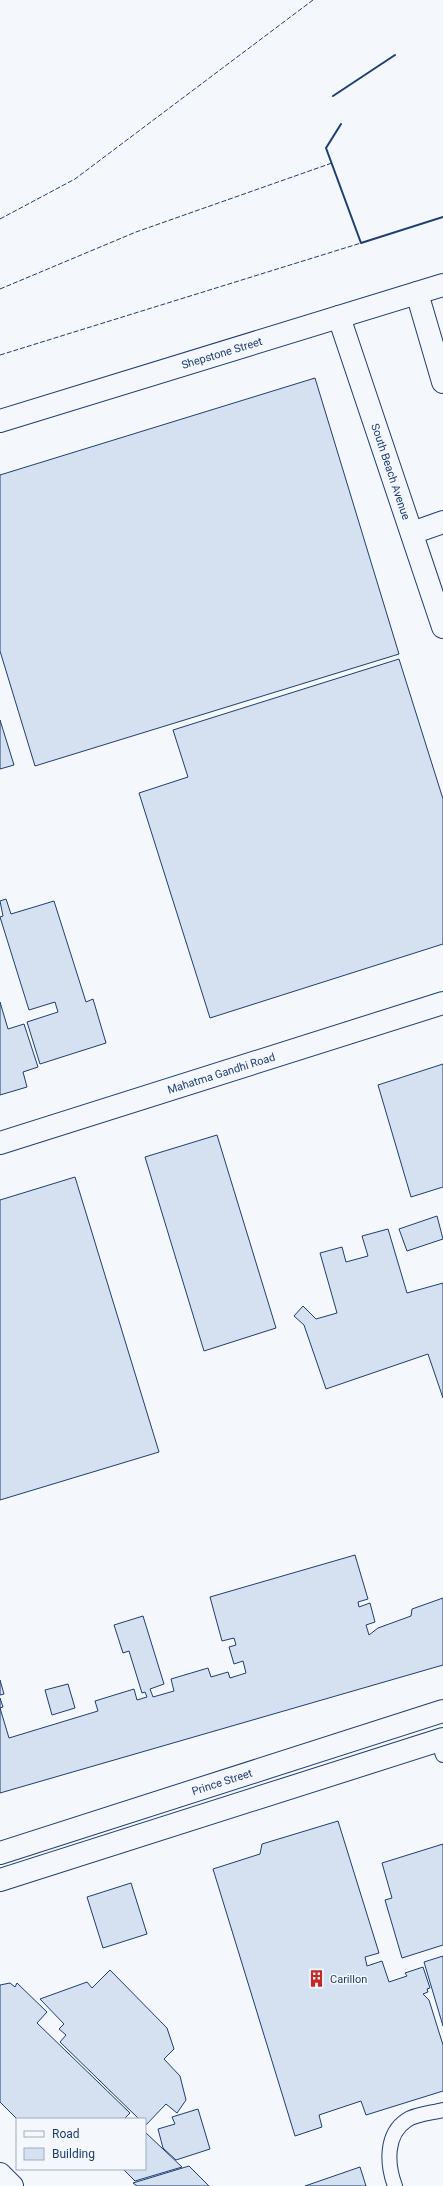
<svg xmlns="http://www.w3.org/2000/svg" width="443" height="2186" viewBox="0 0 443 2186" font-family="Roboto,sans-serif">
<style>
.building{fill:#d5e0f0;stroke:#1d3f73}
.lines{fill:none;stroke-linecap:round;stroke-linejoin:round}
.service-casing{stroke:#1d3f73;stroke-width:16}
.tertiary-casing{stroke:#1d3f73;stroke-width:24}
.secondary-casing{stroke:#1d3f73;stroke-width:24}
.service{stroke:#f4f7fb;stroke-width:14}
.tertiary{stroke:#f4f7fb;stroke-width:22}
.secondary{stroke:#f4f7fb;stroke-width:22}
.fence{stroke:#1d3f73;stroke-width:1;stroke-dasharray:5 2;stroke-linecap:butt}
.wall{stroke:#1d3f73;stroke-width:2}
.labels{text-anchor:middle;stroke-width:3;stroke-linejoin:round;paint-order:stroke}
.street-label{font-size:11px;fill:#1d3f73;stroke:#f4f7fb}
.poi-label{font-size:11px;fill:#1d3f73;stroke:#f4f7fb;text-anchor:start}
</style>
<rect width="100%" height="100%" fill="#f4f7fb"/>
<path class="building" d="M315,378L399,654L35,766L0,651V475Z
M399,659L443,799V944L210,1018L139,793L188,777L173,730Z
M0,720L14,765L0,769Z
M6,899L11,914L54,901L86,1002L93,999L106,1043L40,1064L27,1022L58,1012L55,1002L29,1010L0,917L3,916L0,901Z
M0,1002L8,1029L24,1024L38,1067L23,1072L27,1087L0,1095Z
M443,1064V1187L411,1197L378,1085Z
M217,1135L276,1328L204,1351L145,1157Z
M75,1177L159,1452L0,1500V1200Z
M437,1216L443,1239L407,1251L399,1229Z
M388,1229L407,1293L443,1283V1398L428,1354L326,1389L304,1325L294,1316L303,1306L316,1319L337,1313L320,1253L342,1247L346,1262L368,1256L362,1236Z
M355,1555L368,1599L358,1602L359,1607L370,1603L375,1622L366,1625L369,1635L378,1628L411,1616L412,1609L443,1598V1665L0,1793V1698L3,1707L0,1708L9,1738L98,1711L95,1701L134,1689L137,1700L147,1697L145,1692L142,1693L129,1651L123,1653L114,1625L143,1616L164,1684L150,1689L153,1697L174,1691L171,1679L208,1668L211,1677L228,1672L230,1678L246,1673L243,1661L234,1664L229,1647L236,1645L234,1638L222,1641L210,1597Z
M0,1680L4,1694L0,1695Z
M68,1684L75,1708L52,1715L45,1690Z
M338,1821L379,1953L365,1957L367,1966L382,1961L389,1982L407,1976L405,1973L423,1967L430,1988L427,1989L428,1992L423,1994L429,2000L443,2045V2091L366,2115L361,2101L319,2115L322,2127L295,2136L213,1869L260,1854L262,1844Z
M443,1844V1945L402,1958L385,1900L392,1898L382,1863Z
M131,1883L147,1934L103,1948L87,1897Z
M443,1956V2026L424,1962Z
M110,1970L167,2028L174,2049L164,2059L180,2076L186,2100L177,2113L166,2104L145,2126V2119H139L60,2042L66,2035L59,2029L64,2024L40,1999L87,1982L92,1988Z
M10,1983L15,1987L17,1983L47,2012L37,2023L130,2113L124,2119H17L0,2102V1985Z
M198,2109L210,2149L176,2160L163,2148L158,2129L175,2124L172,2117Z
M145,2132L182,2167L135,2181L123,2169H145Z
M189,2166L209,2186H137L133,2183Z
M360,2167L366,2186H305Z"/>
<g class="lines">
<defs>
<path id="service" d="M438,1740L443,1755
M395,2186C387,2165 385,2134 407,2120C416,2114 432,2113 443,2110"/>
<g id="tertiary">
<path d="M417,293L443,382"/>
<path id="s1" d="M339,317L443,627"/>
<path d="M412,533L443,522"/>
<path id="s2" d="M0,1853L443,1711"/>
<path d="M0,1880L443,1739"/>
</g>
<g id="secondary">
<path id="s3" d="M0,421L443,285"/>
<path id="s4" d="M0,1143L443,1003"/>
<path d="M0,2174L12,2186"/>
</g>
</defs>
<use href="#service" class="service-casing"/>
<use href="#tertiary" class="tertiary-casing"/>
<use href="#secondary" class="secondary-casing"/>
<use href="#service" class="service"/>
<use href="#tertiary" class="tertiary"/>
<use href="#secondary" class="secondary"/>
<path class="fence" d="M0,219L75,179L313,0
M0,289L136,232L332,163
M0,355L361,243"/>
<path class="wall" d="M333,96L395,55
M341,124L326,148L361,243L443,217"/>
</g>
<defs>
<symbol id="building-bare" viewBox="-9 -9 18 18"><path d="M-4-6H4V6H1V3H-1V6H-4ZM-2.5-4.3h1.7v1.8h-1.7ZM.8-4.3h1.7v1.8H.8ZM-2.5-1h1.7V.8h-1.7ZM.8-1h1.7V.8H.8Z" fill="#c62828" stroke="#f4f7fb" stroke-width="2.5" paint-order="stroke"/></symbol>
</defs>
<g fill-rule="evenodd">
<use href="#building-bare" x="304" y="1966" width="25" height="25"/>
</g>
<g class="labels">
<g class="street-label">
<text dy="4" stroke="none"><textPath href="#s3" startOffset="232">Shepstone Street</textPath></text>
<text dy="4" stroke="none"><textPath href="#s1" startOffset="163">South Beach Avenue</textPath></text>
<text dy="4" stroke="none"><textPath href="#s4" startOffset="232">Mahatma Gandhi Road</textPath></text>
<text dy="4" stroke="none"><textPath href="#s2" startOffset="233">Prince Street</textPath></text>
</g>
<g class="poi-label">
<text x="330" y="1983">Carillon</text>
</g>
</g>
<rect x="16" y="2118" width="130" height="52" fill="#f4f7fb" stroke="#9eadc5"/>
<rect x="24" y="2131" width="20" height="6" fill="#f4f7fb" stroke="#9eadc5"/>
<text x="52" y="2138" font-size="12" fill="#1d3f73">Road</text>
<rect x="24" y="2148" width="20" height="12" fill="#d5e0f0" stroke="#9eadc5"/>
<text x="52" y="2158" font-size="12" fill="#1d3f73">Building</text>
</svg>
